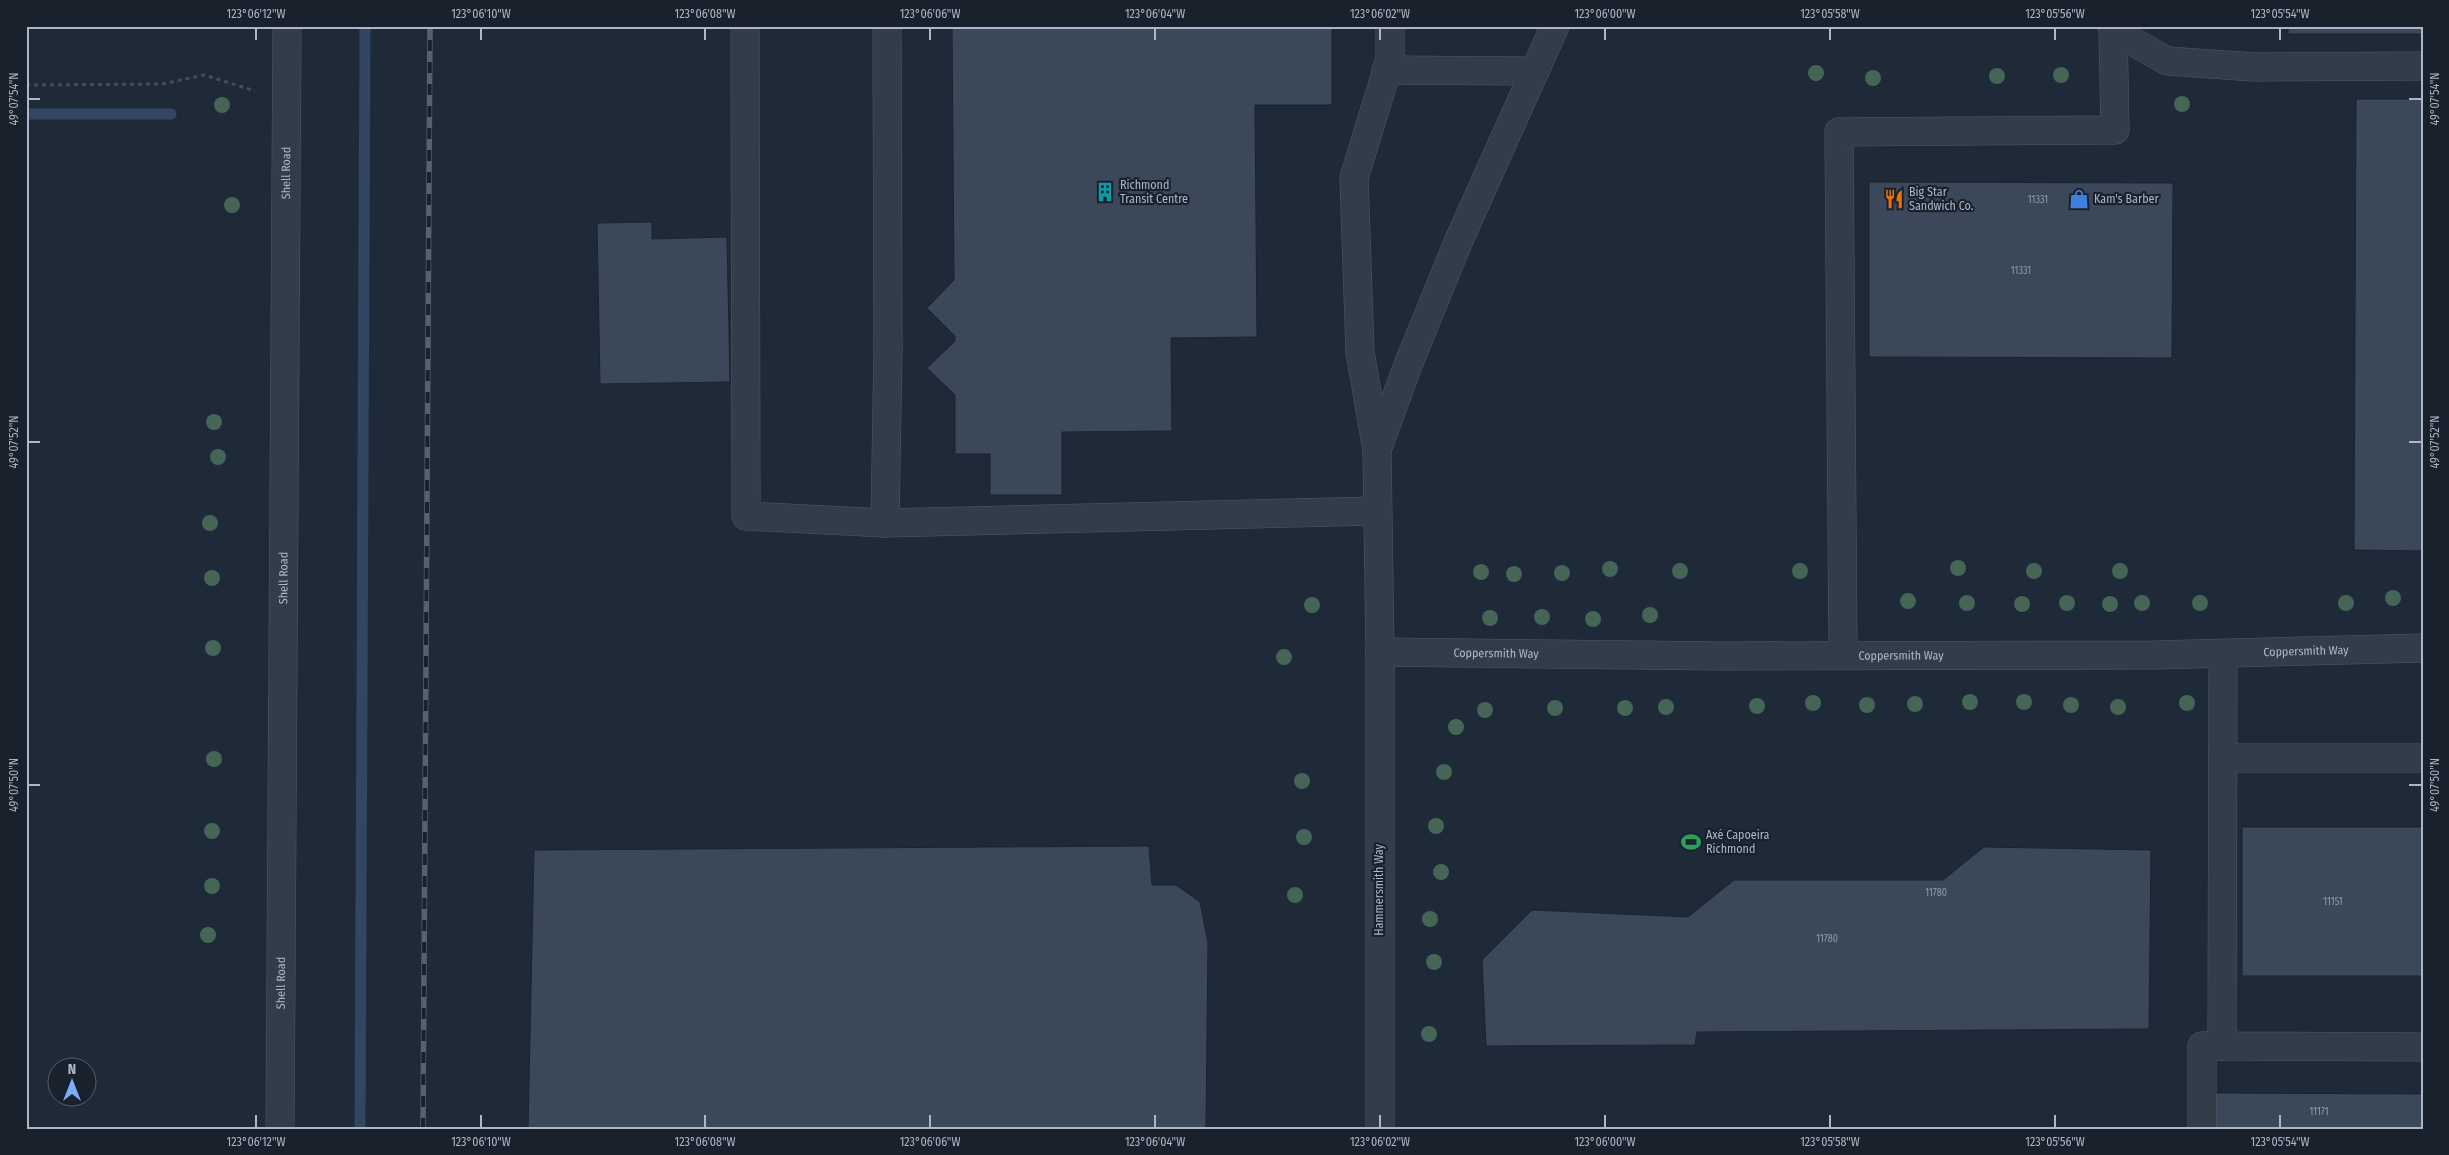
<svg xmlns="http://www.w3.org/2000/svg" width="2449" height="1155" viewBox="0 0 2449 1155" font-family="'Fira Sans Condensed',sans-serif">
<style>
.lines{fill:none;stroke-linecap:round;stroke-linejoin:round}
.stream{stroke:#324561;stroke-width:11}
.building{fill:#3b4859;stroke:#1b232f}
.minor-casing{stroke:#505967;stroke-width:29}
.path{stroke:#3c5254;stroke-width:3;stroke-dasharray:4 4;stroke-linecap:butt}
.minor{stroke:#333c49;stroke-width:28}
.rail-casing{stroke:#556070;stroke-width:5.5}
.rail{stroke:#19212d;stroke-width:4;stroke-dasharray:11;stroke-linecap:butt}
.tree{fill:#456657}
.ticks{fill:none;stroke:#adb6c6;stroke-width:2}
.labels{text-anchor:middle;stroke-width:4.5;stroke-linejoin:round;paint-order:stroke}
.number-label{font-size:10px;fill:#909aab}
.street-label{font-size:12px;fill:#adb6c6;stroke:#19212d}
.poi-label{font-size:12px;fill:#adb6c6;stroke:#19212d;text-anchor:start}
.neatline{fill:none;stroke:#adb6c6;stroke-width:2}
.ticks-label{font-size:12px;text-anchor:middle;fill:#adb6c6}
</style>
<rect width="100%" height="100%" fill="#1f2a38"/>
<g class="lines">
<path class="stream" d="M26,114H171
M360,1129L365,26"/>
</g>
<path class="building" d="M952,26H1332V105H1255L1257,337L1171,338L1172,431L1062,432V495H990V454H955V395L927,368L955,341V336L927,308L954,280Z
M2288,26H2423V34H2288Z
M2356,99H2423V551L2354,550Z
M1869,182L2173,183L2172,358L1869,357Z
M652,222V239L727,237L730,382L600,384L597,223Z
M2242,827H2423V976H2242Z
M1149,846L1152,885H1176L1200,902L1208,943L1206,1129H528L534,850Z
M1984,847L2151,850L2149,1029L1697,1032L1695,1045L1486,1046L1482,960L1532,910L1688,917L1734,880H1943Z
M2215,1093L2423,1094V1129H2215Z"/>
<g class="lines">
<defs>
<g id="minor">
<path d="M745,26L746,516L885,523L1377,511"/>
<path d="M1390,26V60L1354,178L1360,352L1377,450L1408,365L1459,240L1555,26"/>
<path d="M2113,30L2167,61L2254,67L2423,66"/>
<path d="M1386,70L1535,71"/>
<path d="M1377,450L1380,652V1129"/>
<path d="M885,523L888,349L887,26"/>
<path id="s1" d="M1380,652L1724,656L2155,655L2423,648"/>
<path d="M2223,654L2222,1046L2423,1047"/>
<path d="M1843,655L1839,132L2115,130L2113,26"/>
<path d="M2223,758H2423"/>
<path id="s2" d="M280,1129L287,26"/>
<path d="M2202,1129V1046H2222"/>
</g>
</defs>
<use href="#minor" class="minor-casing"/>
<path class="path" d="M26,85L162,84L204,75L255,91"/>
<use href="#minor" class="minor"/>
<defs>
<path id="rail" d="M423,1129L430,26"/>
</defs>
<use href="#rail" class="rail-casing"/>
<use href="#rail" class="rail"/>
</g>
<g class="tree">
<circle cx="1816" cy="73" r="8"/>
<circle cx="2061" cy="75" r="8"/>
<circle cx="1997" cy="76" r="8"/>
<circle cx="1873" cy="78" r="8"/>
<circle cx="2182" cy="104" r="8"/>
<circle cx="222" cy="105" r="8"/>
<circle cx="232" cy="205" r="8"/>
<circle cx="214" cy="422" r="8"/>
<circle cx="218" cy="457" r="8"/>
<circle cx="210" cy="523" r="8"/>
<circle cx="1958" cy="568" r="8"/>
<circle cx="1610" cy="569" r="8"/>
<circle cx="1680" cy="571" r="8"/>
<circle cx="1800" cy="571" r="8"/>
<circle cx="2034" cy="571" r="8"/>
<circle cx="2120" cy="571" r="8"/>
<circle cx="1481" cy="572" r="8"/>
<circle cx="1562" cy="573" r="8"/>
<circle cx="1514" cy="574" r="8"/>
<circle cx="212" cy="578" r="8"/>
<circle cx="2393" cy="598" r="8"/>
<circle cx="1908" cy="601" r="8"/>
<circle cx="1967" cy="603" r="8"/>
<circle cx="2067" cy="603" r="8"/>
<circle cx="2142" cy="603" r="8"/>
<circle cx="2200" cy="603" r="8"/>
<circle cx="2346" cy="603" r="8"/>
<circle cx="2022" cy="604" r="8"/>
<circle cx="2110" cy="604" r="8"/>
<circle cx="1312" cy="605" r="8"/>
<circle cx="1650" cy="615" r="8"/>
<circle cx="1542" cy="617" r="8"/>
<circle cx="1490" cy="618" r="8"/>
<circle cx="1593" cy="619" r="8"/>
<circle cx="213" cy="648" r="8"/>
<circle cx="1284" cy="657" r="8"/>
<circle cx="1970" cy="702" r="8"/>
<circle cx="2024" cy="702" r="8"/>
<circle cx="1813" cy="703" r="8"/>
<circle cx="2187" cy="703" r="8"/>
<circle cx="1915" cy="704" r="8"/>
<circle cx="1867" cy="705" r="8"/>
<circle cx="2071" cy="705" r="8"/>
<circle cx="1757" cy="706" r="8"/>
<circle cx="1666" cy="707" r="8"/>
<circle cx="2118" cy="707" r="8"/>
<circle cx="1555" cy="708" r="8"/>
<circle cx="1625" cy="708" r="8"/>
<circle cx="1485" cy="710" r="8"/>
<circle cx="1456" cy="727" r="8"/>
<circle cx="214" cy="759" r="8"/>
<circle cx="1444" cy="772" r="8"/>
<circle cx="1302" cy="781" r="8"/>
<circle cx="1436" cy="826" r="8"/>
<circle cx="212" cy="831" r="8"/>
<circle cx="1304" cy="837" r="8"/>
<circle cx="1441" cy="872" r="8"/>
<circle cx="212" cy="886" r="8"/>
<circle cx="1295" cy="895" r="8"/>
<circle cx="1430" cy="919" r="8"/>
<circle cx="208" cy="935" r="8"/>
<circle cx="1434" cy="962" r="8"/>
<circle cx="1429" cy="1034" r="8"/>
</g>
<path class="ticks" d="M256,28V40M481,28V40M705,28V40M930,28V40M1155,28V40M1380,28V40M1605,28V40M1830,28V40M2055,28V40M2280,28V40M28,99H40M2409,99H2422M28,442H40M2409,442H2422M28,785H40M2409,785H2422M256,1115V1128M481,1115V1128M705,1115V1128M930,1115V1128M1155,1115V1128M1380,1115V1128M1605,1115V1128M1830,1115V1128M2055,1115V1128M2280,1115V1128"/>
<defs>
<symbol id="building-bare" viewBox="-9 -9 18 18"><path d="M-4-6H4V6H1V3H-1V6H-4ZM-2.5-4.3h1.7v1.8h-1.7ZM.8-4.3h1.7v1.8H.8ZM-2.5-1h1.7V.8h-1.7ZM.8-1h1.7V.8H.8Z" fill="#0f9aa8" stroke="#19212d" stroke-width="2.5" paint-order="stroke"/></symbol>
<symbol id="restaurant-bare" viewBox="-9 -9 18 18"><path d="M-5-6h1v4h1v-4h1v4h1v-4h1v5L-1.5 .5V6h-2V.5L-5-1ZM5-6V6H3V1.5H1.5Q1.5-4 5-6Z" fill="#e8710a" stroke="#19212d" stroke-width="2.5" paint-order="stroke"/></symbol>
<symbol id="shop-bare" viewBox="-9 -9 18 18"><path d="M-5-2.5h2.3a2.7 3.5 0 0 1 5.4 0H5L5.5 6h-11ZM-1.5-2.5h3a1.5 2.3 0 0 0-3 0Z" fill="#3f7fe0" stroke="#19212d" stroke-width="2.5" paint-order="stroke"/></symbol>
<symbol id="stadium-bare" viewBox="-9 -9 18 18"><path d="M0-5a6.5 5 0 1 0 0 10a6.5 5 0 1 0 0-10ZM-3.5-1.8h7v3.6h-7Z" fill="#2e9e5b" stroke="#19212d" stroke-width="2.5" paint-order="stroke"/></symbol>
</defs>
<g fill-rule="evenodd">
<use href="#building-bare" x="1091" y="178" width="28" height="28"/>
<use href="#restaurant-bare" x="1880" y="185" width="28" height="28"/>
<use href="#shop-bare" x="2065" y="185" width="28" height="28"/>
<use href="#stadium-bare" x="1677" y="828" width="28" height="28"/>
</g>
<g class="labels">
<g class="number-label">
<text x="2038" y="203">11331</text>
<text x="2021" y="274">11331</text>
<text x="1936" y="896">11780</text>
<text x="2333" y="905">11151</text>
<text x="1827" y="942">11780</text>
<text x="2319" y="1115">11171</text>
</g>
<g class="street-label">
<text dy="4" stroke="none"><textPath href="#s2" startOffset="956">Shell Road</textPath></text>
<text dy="4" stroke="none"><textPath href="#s2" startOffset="551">Shell Road</textPath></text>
<text dy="4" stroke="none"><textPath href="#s1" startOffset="926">Coppersmith Way</textPath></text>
<text dy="4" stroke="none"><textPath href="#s1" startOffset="116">Coppersmith Way</textPath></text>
<text dy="4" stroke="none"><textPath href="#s1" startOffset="521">Coppersmith Way</textPath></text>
<text transform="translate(1379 890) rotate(-90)" y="4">Hammersmith Way</text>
<text dy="4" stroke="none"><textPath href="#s2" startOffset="146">Shell Road</textPath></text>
</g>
<g class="poi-label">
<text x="1120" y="189">Richmond<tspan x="1120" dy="14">Transit Centre</tspan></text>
<text x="1909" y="196">Big Star<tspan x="1909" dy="14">Sandwich Co.</tspan></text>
<text x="2094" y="203">Kam's Barber</text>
<text x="1706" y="839">Axé Capoeira<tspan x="1706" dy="14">Richmond</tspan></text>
</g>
</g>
<rect width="2449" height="1155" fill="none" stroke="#19212d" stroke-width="55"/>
<g transform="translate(72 1082)"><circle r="24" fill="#19212d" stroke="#545d6a"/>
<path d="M0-4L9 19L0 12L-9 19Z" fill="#7cacfc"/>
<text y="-8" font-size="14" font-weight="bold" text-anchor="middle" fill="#adb6c6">N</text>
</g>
<rect x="28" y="28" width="2394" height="1100" class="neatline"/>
<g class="ticks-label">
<text x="256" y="18">123°06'12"W</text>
<text x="481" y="18">123°06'10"W</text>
<text x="705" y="18">123°06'08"W</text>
<text x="930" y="18">123°06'06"W</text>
<text x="1155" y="18">123°06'04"W</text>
<text x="1380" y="18">123°06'02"W</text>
<text x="1605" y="18">123°06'00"W</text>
<text x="1830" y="18">123°05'58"W</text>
<text x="2055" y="18">123°05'56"W</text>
<text x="2280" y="18">123°05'54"W</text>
<text transform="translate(14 99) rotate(-90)" y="4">49°07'54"N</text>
<text transform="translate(2435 99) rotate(-90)" y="4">49°07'54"N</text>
<text transform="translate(14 442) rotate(-90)" y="4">49°07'52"N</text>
<text transform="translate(2435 442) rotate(-90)" y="4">49°07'52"N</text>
<text transform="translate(14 785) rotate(-90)" y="4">49°07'50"N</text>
<text transform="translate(2435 785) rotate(-90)" y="4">49°07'50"N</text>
<text x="256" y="1146">123°06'12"W</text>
<text x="481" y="1146">123°06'10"W</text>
<text x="705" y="1146">123°06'08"W</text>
<text x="930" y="1146">123°06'06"W</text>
<text x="1155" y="1146">123°06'04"W</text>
<text x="1380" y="1146">123°06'02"W</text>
<text x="1605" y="1146">123°06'00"W</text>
<text x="1830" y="1146">123°05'58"W</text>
<text x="2055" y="1146">123°05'56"W</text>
<text x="2280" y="1146">123°05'54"W</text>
</g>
</svg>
